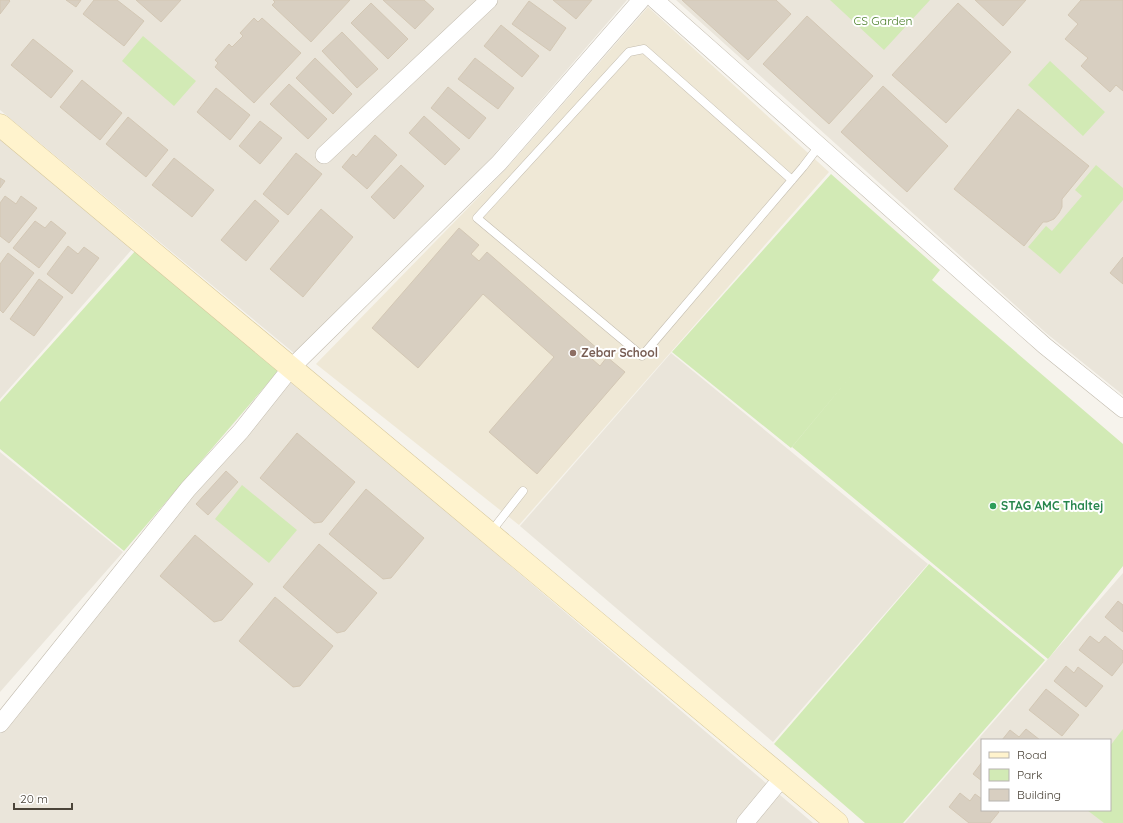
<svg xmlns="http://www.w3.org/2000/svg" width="1123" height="823" viewBox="0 0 1123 823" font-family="Quicksand,sans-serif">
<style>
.residential{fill:#eae5da;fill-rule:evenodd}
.education{fill:#efe8d6}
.green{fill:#d2eab5}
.building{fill:#d8cfc1;stroke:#d3c7b4}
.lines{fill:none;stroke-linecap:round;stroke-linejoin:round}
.lane-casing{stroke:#c2bbae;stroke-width:9}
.street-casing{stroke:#c2bbae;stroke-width:18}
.secondary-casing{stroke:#d6c79b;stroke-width:23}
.lane{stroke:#fff;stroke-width:8}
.street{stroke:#fff;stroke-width:17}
.secondary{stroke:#fff3cd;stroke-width:22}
.education-dot{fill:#8d6e63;stroke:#fff;stroke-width:1.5}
.leisure-dot{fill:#2e9e5b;stroke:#fff;stroke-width:1.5}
.labels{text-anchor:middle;stroke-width:4;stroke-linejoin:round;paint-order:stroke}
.park-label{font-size:12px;fill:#4a7f2a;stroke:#fff}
.education-label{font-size:12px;font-weight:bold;fill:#785e54;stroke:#fff;text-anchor:start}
.leisure-label{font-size:12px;font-weight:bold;fill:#27864d;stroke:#fff;text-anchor:start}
</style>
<rect width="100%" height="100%" fill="#f6f3ec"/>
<path class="residential" d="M0,0H627L491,158L294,353L0,110Z
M676,0H1123V395L1046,333Z
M0,136L134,247L0,399Z
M671,353L928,564L773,742L520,526Z
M292,380L813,823H0V717Z
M0,452L123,552L0,692Z
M1123,573V823H905ZM982,740H1110V810H982Z"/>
<path class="education" d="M648,7L829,172L519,525L316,364L507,168Z"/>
<path class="green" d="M830,0H930L884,50Z
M143,36L196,81L174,106L122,61Z
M1050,61L1105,112L1083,136L1028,85Z
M1096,165L1123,188V200L1060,274L1028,247L1046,226L1052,231L1082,196L1075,190Z
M831,174L940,270L932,280L1123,444V566L1048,659L792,447L855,371L791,448L672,352Z
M137,249L280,369L124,551L0,449V402Z
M242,485L297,530L269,563L215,519Z
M929,564L1045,660L903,823H865L774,744Z
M1123,729V823H1104L1087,810H1110V746Z"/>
<path class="building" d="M0,0H9L10,1L0,14Z
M66,0H81L76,7Z
M94,0H117L144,21L124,46L83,14Z
M136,0H181L161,22Z
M273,0H350L311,42L272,5L275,2Z
M383,0H424L434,9L415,29Z
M553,0H592L576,19Z
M682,0H776L791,14L748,60Z
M975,0H1026L1003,26Z
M1081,0H1123V91L1116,85L1110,92L1081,66L1088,58L1065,39L1078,24L1068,15Z
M529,1L566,28L550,51L512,24Z
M371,3L408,39L388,59L351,23Z
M958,3L1011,52L946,123L892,75Z
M807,16L873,76L829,124L763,64Z
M254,18L258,22L262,18L301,53L254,103L215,67L218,63L215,60L229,44L232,47L243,36L240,33Z
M501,25L539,56L522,77L484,46Z
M342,32L378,69L357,88L322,51Z
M33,39L73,71L51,98L11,65Z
M315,58L352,94L333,114L296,78Z
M475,58L514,88L498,109L458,79Z
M82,80L122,113L100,140L60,107Z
M289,84L327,119L308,139L270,104Z
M883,86L948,146L907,192L841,132Z
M448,87L486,118L469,139L431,108Z
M216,88L250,115L230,140L197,112Z
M1018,109L1089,166L1062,199V207L1059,213L1054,219L1047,222H1043L1024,246L954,189Z
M424,116L460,149L445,165L409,133Z
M128,117L168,150L146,177L106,144Z
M260,121L282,138L260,164L239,146Z
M375,135L397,155L367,189L342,167L353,154L356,157Z
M296,153L322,174L288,215L263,194Z
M174,158L214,190L192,217L152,185Z
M401,165L424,186L394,219L371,197Z
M0,178L5,181L0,188Z
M5,196L16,204L21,196L37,208L9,243L0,236V203Z
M255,200L279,221L246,261L221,240Z
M321,209L353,237L303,297L270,269Z
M35,221L45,228L51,221L66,233L39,268L13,248Z
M459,228L479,245L471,254L479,261L487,252L599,350L592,359L600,366L607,357L625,372L537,474L489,432L554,357L483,294L418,368L372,328Z
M68,246L78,254L84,247L99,258L72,294L47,274Z
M8,253L34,273L3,313L0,310V264Z
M1123,257V284L1110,273Z
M39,279L63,297L34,336L10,319Z
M297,433L355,482L322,522L314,523L260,478Z
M226,471L238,482L208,515L196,504Z
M366,489L424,538L391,578L383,579L329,534Z
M195,535L253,584L222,620L214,622L160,576Z
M319,544L377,593L345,631L337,633L283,587Z
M275,597L333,646L300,686L293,687L239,641Z
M1118,601L1123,605V632L1105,617Z
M1090,636L1099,643L1105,636L1123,651V662L1112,676L1079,650Z
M1066,666L1074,673L1078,667L1103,686L1086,707L1054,681Z
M1046,689L1079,715L1062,736L1029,710Z
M1026,729L1040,740H1002L1010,730L1019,737Z
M982,762V781L973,774Z
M960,793L970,801L975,794L982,799V810H996L999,812L990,823H969L949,807Z"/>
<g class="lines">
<defs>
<path id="lane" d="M792,180L644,49L629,52L477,218L642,356L803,167L819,146
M490,533L523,491"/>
<path id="street" d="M655,0L1045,346L1123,409
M324,155L489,0
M0,724L188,489L241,431L291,368L499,163L641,0
M745,823L782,778"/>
<path id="secondary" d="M0,125L837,823"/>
</defs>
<use href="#lane" class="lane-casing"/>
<use href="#street" class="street-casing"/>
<use href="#secondary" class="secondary-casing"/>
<use href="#lane" class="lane"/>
<use href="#street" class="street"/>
<use href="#secondary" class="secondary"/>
</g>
<circle class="education-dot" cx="573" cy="353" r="4"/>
<circle class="leisure-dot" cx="993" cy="506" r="4"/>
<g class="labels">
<g class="park-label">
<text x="883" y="25">CS Garden</text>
</g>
<g class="education-label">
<text x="581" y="357">Zebar School</text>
</g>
<g class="leisure-label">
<text x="1001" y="510">STAG AMC Thaltej</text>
</g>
</g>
<rect x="981" y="739" width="130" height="72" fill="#ffffff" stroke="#b7b4b0"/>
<rect x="989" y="752" width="20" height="6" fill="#fff3cd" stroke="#b7b4b0"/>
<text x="1017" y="759" font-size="12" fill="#4b4439">Road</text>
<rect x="989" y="769" width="20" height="12" fill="#d2eab5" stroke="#b7b4b0"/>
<text x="1017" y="779" font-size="12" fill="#4b4439">Park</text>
<rect x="989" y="789" width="20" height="12" fill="#d8cfc1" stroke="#b7b4b0"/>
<text x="1017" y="799" font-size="12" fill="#4b4439">Building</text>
<path d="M14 803v6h58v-6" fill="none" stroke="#4b4439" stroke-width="2"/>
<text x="20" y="803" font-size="12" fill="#4b4439" stroke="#ffffff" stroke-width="3" paint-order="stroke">20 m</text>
</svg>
